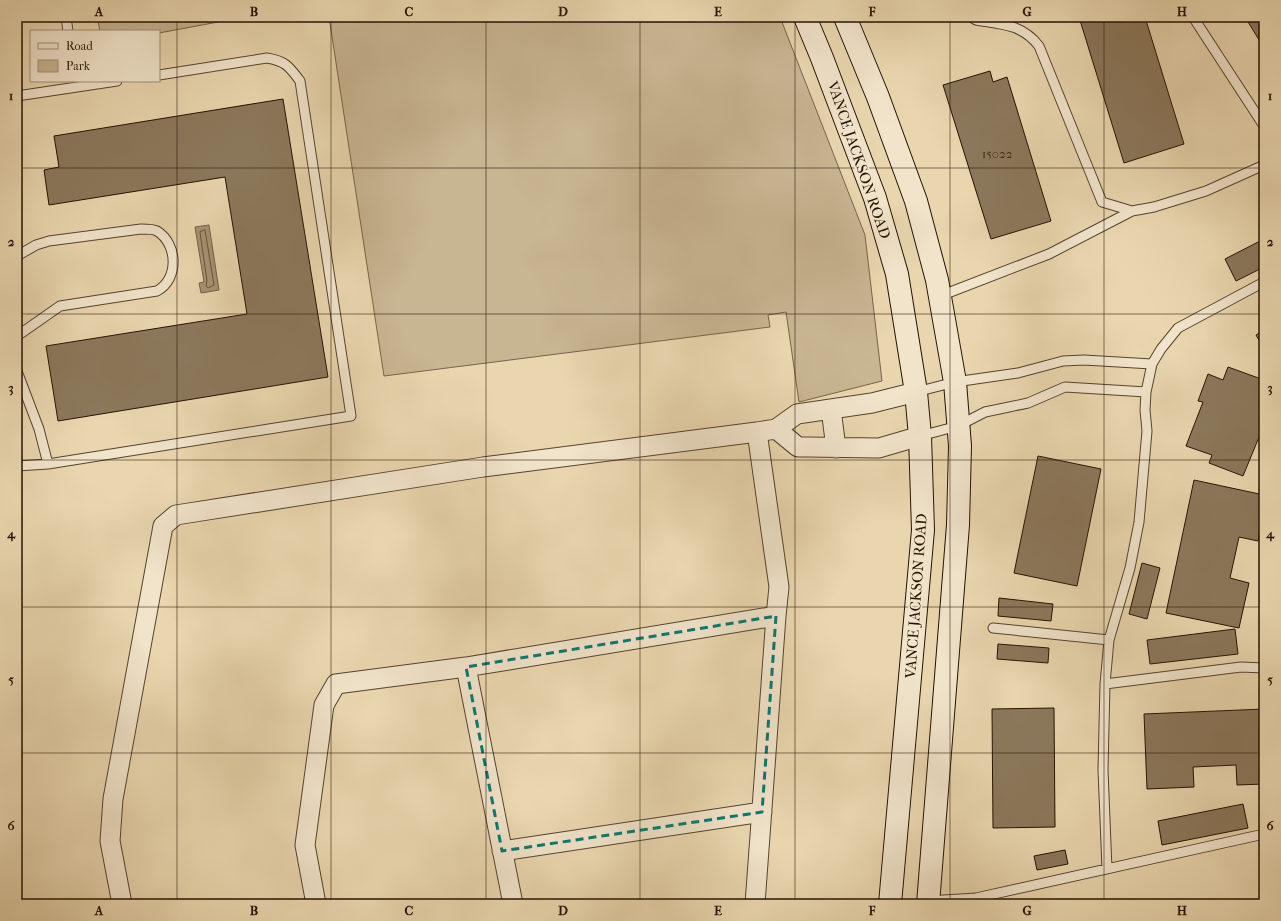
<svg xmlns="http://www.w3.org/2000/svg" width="1281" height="921" viewBox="0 0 1281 921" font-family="'IM FELL French Canon',serif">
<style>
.green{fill:#c8b592;stroke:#76644a}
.water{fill:#a69374;stroke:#725f46}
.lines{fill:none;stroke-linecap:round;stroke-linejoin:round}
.shore{stroke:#66523b;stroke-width:1}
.building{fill:#8b785c;stroke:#251202}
.service-casing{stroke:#56432d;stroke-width:11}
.minor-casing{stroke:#56432d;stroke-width:21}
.secondary-casing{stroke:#251202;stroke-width:24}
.service{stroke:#f1e4cb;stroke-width:9}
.minor{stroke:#f1e4cb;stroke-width:19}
.secondary{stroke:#f1e4cb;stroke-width:22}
.marked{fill:none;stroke:#0f766e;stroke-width:3;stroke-dasharray:8 5;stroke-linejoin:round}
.grid{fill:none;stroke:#251202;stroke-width:1;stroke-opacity:0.55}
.labels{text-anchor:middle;stroke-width:3.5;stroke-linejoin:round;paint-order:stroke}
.number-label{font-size:13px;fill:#3e2c18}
.street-label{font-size:15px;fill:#251202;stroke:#f1e4cb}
.neatline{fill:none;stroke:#251202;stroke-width:1.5}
.grid-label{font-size:13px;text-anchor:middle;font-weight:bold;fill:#251202}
</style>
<rect width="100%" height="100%" fill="#e9d6af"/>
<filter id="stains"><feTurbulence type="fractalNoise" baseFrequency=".005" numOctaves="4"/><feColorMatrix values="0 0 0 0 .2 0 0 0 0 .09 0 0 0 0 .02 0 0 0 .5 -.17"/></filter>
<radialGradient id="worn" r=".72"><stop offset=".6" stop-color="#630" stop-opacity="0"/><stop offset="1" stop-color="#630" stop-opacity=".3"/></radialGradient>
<path class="green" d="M97,17H245L159,33V31H100Z
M329,17H780L865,235L882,381L799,402L786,312L768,315L770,327L384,376Z"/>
<path class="water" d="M209,225L219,290L201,293L199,283L204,282L195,227Z"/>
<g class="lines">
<path class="shore" d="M205,230L214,285L208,288L206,286L207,281L200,232Z"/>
</g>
<path class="building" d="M1079,17H1145L1184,144L1124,163Z
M1245,17H1264V48Z
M990,71L993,82L1007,77L1051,221L991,239L943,85Z
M283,99L328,377L58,421L46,346L247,314L225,177L49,205L44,170L59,167L54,136Z
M1264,239V267L1236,281L1225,259Z
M1264,330V349L1256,335Z
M1228,367L1264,380V425L1243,476L1209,463L1212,455L1186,446L1203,402L1198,401L1208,374L1223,380Z
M1038,456L1101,469L1077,586L1014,573Z
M1194,480L1264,495V512L1258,541L1239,537L1230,578L1249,583L1239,628L1166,613Z
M1142,563L1160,568L1147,619L1129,614Z
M999,598L1053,604L1051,621L998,616Z
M1235,629L1238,654L1150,664L1147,640Z
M998,644L1049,648L1048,663L997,659Z
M1054,708L1055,827L993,828L992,709Z
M1264,709V784L1237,785L1236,765L1193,767L1194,787L1147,789L1144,714Z
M1243,804L1248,828L1162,845L1158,821Z
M1065,850L1068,864L1037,870L1034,856Z"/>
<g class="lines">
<defs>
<path id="service" d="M66,17L68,31
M971,17L976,20C1001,24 1022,24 1039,46L1102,202L1132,211L1154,207L1206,191L1264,165
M1193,17L1264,126
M17,96L117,81
M17,256L36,245L49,241L141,229C146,229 153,229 157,231C178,244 179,279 157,291L60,306L17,336
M940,296L1049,254L1132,211
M17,371L39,429L48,464
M916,392L955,382L1018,373L1063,361L1084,360L1152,364
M920,436L958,426L985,412L1028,403L1065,387L1146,392
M17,466L48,464L351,416L300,81C289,66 285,61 267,58L159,75
M993,628L1109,640
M1105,684L1241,667L1264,668
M1107,869L1103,770L1105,684L1109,640L1130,568L1139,522L1147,431L1145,410L1146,392L1152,364L1161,349L1178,328L1264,282
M928,901L976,898L1264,834"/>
<path id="minor" d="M831,409L836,448
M776,429L798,447H807L879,448L920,436
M757,432L776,429L797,414L872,403L916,392
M466,667L513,904
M502,851L762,812
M122,904L110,841L113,799L163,526L176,515L483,467L757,432L779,587L776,616L466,667L336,684L324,705L305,845L316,904
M755,904L776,616"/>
<path id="secondary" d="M805,17L822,58L875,198L897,274L916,392L920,436L923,530L890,904
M845,17L878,97L916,201L937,280L955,382L960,446L958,525L928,904"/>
</defs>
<use href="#service" class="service-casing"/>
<use href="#minor" class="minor-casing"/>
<use href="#secondary" class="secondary-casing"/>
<use href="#service" class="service"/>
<use href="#minor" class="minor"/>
<use href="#secondary" class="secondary"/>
</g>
<path class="marked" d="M776,616L762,812L502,851L466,667Z"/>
<path class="grid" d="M177,17V904M331,17V904M486,17V904M640,17V904M795,17V904M950,17V904M1104,17V904M17,168H1264M17,314H1264M17,460H1264M17,607H1264M17,753H1264"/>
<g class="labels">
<g class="number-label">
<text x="997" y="158">15022</text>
</g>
<g class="street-label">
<text transform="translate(859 160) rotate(71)" y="5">VANCE JACKSON ROAD</text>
<text transform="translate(916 596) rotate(-86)" y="5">VANCE JACKSON ROAD</text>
</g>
</g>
<rect width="1281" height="921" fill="none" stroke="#e9d6af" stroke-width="44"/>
<rect x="30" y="30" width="130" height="52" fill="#f1e4cb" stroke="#9f907b"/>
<rect x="38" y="43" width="20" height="6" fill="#f1e4cb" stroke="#9f907b"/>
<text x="66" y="50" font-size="12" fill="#251202">Road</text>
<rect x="38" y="60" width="20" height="12" fill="#c8b592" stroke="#9f907b"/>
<text x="66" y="70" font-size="12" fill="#251202">Park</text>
<rect x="22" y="22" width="1237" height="877" class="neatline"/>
<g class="grid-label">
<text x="99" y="16">A</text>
<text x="254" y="16">B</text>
<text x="409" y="16">C</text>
<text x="563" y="16">D</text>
<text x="718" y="16">E</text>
<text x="872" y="16">F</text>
<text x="1027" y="16">G</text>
<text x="1182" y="16">H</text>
<text x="11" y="100">1</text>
<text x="1270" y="100">1</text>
<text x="11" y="246">2</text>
<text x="1270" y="246">2</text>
<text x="11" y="392">3</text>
<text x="1270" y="392">3</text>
<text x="11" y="538">4</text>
<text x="1270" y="538">4</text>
<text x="11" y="684">5</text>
<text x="1270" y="684">5</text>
<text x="11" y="830">6</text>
<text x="1270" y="830">6</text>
<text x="99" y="915">A</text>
<text x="254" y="915">B</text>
<text x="409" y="915">C</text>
<text x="563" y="915">D</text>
<text x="718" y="915">E</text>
<text x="872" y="915">F</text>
<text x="1027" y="915">G</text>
<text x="1182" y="915">H</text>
</g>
<rect width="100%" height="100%" filter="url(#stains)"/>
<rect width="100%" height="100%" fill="url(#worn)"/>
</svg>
